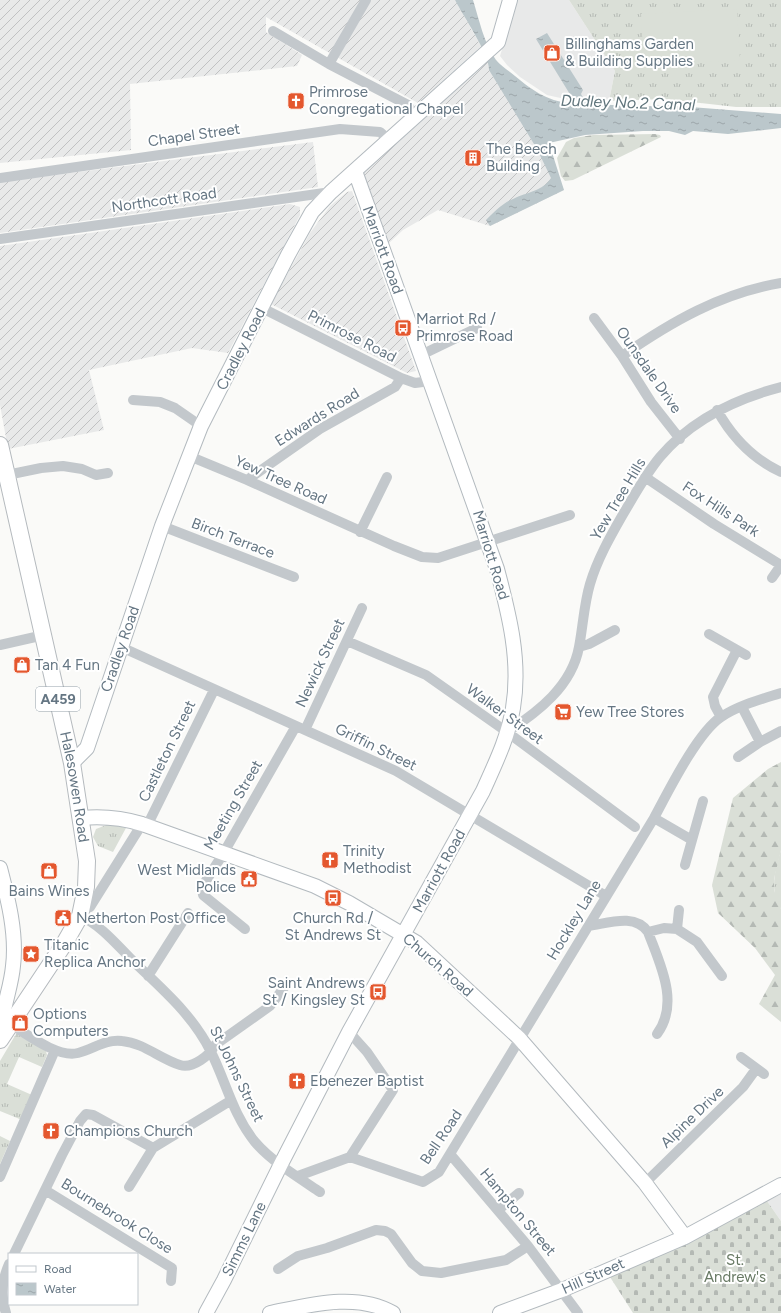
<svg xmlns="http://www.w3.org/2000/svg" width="781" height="1313" viewBox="0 0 781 1313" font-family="Figtree,sans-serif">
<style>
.built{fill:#e8e9e9}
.industrial{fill:url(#industrial-furrows)}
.grass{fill:url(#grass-tufts)}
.forest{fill:url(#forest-firs)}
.cemetery{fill:url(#cemetery-stones)}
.pitch{fill:#dadfd7}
.water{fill:url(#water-ripples)}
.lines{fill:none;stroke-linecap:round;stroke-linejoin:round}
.secondary-casing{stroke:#b3babf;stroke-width:16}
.primary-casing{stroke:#b5babe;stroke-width:18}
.street{stroke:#c3c8cc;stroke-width:10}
.secondary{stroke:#fff;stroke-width:14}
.primary{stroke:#fff;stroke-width:16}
.labels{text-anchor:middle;stroke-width:4;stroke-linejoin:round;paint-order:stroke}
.shield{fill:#fff;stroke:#939fa8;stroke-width:1}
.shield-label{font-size:14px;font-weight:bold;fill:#657683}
.poi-label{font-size:15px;fill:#657683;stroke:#fff;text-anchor:start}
.street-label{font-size:15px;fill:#657683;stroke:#fff}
.park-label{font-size:15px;fill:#687a64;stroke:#fff}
.water-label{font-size:16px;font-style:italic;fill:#60757c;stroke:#fff}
</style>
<defs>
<pattern id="industrial-furrows" width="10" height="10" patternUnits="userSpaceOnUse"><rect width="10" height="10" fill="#e8e9e9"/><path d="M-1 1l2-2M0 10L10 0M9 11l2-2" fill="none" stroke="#c0c1c2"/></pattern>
<pattern id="grass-tufts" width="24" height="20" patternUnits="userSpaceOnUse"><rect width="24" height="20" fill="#dadfd7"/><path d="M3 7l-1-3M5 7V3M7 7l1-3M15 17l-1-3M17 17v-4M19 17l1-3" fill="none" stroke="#b4b9b4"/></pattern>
<pattern id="forest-firs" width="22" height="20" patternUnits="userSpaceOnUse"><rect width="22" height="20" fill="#dadfd7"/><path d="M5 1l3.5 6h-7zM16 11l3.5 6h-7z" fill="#b4b9b4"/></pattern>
<pattern id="cemetery-stones" width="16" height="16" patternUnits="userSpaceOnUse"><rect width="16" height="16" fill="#dadfd7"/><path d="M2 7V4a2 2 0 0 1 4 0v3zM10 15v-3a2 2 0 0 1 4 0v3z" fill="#b4b9b4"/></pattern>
<pattern id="water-ripples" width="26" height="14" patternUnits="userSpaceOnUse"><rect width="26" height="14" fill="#bbc7cb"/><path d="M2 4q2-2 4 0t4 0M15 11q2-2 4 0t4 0" fill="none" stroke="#9ca6aa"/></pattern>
</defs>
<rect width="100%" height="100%" fill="#fafaf8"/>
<path class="built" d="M517,0H569L615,71L609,101H574L547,95L520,77L507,65L500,56Z
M781,1194V1221L767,1201Z"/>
<path class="industrial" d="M0,0H455L481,46L418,103L266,17V32L302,55L297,66L130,84L131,150L0,163Z
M488,52L564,190L490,226L438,210L403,230L387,245L355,171Z
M313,142L318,187L0,233V182Z
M352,191L416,371L407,373L271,304L310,233L330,206L347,192Z
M290,204L300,207V215L228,353L192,348L89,370L104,430L8,449L0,405V246Z"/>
<path class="grass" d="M569,0H781V107H736L665,99L609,101L615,71Z
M109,824L126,828L113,852L98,846L93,837L96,829Z
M781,850V909C769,891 775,870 781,850Z
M16,1034H20L46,1051L47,1055L42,1067L19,1057L7,1084L32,1095L22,1120L0,1111V1061Z
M0,1136L10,1141L0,1164Z"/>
<path class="forest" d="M655,134L660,135L661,137L573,180L565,181L561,176L557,158L566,142L574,138L593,135Z
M781,762V850L774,879V890L781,909V1022L759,1004L775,975L755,948L718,913L712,885L733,798L768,769Z"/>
<path class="cemetery" d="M767,1201L781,1221V1313H633L610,1277L690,1242Z"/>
<path class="pitch" d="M737,9L740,60L644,66L641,14Z"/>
<path class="water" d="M455,0H473C479,19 484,44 496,60C501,66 509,71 515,76C534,92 552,104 578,103L576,98L571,96L536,39L547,33L583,90L581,94L586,103L638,107L665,105L781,114V128L728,134L693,131L685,135L669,131H643L585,135L549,143L564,190L490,226L486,220C494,212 503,203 513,199C527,192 543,191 551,178L537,149L489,70C490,55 463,16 455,0Z"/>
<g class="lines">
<defs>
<path id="secondary" d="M72,763L87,748L162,526L201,426L288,255L312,212L331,192L498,42L510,0
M82,818C103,816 122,818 142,824L315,886L349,903L417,943L519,1038L645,1183L685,1237
M0,868C8,899 17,934 13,966C11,990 0,1012 2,1036
M206,1313L224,1280L281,1164L349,1032L483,791C495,764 508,738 513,708C521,661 509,614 497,569L355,171
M270,1313C310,1305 356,1292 393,1313
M500,1313L562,1290L685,1237L781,1185"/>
<g id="primary">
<path id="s1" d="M0,445L72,763L87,861L86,887L80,916L64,944L0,1040"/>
</g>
</defs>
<use href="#secondary" class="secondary-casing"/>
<use href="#primary" class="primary-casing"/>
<path class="street" d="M273,31L329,64L408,105L414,116
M329,64L366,0
M0,178L340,129L380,132L389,140
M0,239L331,192
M262,308L401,378L415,383L430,381
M594,318L622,356L651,402L680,439
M421,355L477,328
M622,356C671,322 721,293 781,283
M133,400L160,402L175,408L201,426
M717,410C732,437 753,459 781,472
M189,456L247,480L394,546L422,557L438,558L570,515
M7,475L41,468L63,466L82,469L96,475L108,473
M645,477L714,524L781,565
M247,480L320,429L395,387L401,378
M162,526L294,577
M360,532L387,477
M772,578L781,565
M709,634L746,655
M347,641L426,675L507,732L635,827
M0,645L44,635
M121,647L396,771L606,896
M579,647L589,644L615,630
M742,707L760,742
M721,717L715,706L713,697L737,650
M305,730L362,608
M507,732C538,712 572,686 579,647C583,626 584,604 590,584C597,560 610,537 622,516C634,496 645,475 660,457C691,420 735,399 781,387
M738,757L760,742L781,731
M654,818L692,840
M147,826L214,690
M685,865L703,801
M82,910L90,907L142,824
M679,910L677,929L697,942L722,976
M80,916C101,925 117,945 133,961C162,989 193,1015 211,1052C226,1082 233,1115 255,1142C271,1161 299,1178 320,1192
M589,926C609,923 635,913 648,932C660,964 680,1003 657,1034
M245,929L203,895L202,887L223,854L296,726
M648,932L664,928L677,929
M148,976L188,913
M10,1024C27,1034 57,1058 78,1053C94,1049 105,1039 122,1041C144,1043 160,1059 180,1065C193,1069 210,1055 215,1045L270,1006L286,985
M741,1057L764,1074
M450,1154L528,1246L578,1313
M350,1157L423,1182L439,1172L654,818C668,792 697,733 721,717C739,705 762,699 781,693
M298,1176L350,1157L393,1090L367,1052L349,1032
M0,1177L55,1050
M645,1183L743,1087L756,1069
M129,1187L153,1148L230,1101
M45,1190L172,1268L171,1281
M498,1210L519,1193
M14,1254L62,1155L80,1121L86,1114L93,1115L153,1148
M278,1269L298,1256L327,1248L376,1230L385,1231L391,1234L412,1263L422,1271L441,1273L506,1260L528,1246
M6,1313C0,1296 2,1280 9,1264"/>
<use href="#secondary" class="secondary"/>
<use href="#primary" class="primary"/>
</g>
<defs>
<symbol id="shop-square" viewBox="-11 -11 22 22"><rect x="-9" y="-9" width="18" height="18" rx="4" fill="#e4572e" stroke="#fff"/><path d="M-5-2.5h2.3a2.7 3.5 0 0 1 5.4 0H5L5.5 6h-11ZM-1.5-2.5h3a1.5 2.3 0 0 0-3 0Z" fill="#fff"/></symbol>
<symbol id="church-square" viewBox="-11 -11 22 22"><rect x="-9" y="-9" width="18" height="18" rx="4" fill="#e4572e" stroke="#fff"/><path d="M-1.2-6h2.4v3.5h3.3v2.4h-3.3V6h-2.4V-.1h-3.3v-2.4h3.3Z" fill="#fff"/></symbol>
<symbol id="building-square" viewBox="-11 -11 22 22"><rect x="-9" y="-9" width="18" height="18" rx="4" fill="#e4572e" stroke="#fff"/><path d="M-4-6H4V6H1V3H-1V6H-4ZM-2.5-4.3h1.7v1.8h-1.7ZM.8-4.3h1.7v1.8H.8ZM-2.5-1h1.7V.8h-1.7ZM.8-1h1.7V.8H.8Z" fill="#fff"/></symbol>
<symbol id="bus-square" viewBox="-11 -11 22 22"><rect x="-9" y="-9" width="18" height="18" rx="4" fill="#e4572e" stroke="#fff"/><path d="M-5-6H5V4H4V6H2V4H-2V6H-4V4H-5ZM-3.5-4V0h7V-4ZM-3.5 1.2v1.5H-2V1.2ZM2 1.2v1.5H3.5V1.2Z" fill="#fff"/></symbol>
<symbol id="supermarket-square" viewBox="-11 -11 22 22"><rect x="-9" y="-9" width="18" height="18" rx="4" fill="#e4572e" stroke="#fff"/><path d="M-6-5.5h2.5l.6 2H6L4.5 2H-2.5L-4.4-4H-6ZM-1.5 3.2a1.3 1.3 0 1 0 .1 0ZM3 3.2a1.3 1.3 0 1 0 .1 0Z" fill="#fff"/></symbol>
<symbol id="civic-square" viewBox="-11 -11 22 22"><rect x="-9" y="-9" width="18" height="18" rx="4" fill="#e4572e" stroke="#fff"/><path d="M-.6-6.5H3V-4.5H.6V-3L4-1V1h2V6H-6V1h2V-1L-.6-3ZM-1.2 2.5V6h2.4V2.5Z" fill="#fff"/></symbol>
<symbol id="sight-square" viewBox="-11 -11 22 22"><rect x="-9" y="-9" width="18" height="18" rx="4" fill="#e4572e" stroke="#fff"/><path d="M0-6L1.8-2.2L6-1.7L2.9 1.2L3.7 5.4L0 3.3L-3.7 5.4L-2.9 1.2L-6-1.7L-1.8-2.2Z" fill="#fff"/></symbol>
</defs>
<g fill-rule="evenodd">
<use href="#shop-square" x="542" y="43" width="20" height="20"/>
<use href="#church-square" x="286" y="91" width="20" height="20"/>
<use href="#building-square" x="463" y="148" width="20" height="20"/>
<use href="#bus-square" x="393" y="318" width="20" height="20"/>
<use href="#shop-square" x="12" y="655" width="20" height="20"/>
<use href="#supermarket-square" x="553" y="702" width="20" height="20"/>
<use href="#church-square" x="320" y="850" width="20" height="20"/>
<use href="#shop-square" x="39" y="861" width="20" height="20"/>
<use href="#civic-square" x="239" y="869" width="20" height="20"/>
<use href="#bus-square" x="323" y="888" width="20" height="20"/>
<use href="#civic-square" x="53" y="908" width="20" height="20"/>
<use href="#sight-square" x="21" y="944" width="20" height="20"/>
<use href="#bus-square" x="368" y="982" width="20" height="20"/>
<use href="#shop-square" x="10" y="1013" width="20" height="20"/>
<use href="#church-square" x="287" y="1071" width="20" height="20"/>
<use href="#church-square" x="41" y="1121" width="20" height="20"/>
</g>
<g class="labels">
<rect class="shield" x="36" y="687" width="44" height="24" rx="3"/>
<g class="shield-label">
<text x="58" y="704">A459</text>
</g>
<g class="poi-label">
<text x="565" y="49">Billinghams Garden<tspan x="565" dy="17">&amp; Building Supplies</tspan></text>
<text x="309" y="97">Primrose<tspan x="309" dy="17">Congregational Chapel</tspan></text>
<text x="486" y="154">The Beech<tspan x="486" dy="17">Building</tspan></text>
<text x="416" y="324">Marriot Rd /<tspan x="416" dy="17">Primrose Road</tspan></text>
<text x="35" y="670">Tan 4 Fun</text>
<text x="576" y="717">Yew Tree Stores</text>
<text x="343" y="856">Trinity<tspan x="343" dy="17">Methodist</tspan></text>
<text x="236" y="875" text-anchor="end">West Midlands<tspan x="236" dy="17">Police</tspan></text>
<text x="49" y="896" text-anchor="middle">Bains Wines</text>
<text x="76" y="923">Netherton Post Office</text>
<text x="333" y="923" text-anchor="middle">Church Rd /<tspan x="333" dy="17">St Andrews St</tspan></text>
<text x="44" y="950">Titanic<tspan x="44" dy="17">Replica Anchor</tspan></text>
<text x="365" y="988" text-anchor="end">Saint Andrews<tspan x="365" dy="17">St / Kingsley St</tspan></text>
<text x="33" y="1019">Options<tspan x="33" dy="17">Computers</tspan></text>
<text x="310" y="1086">Ebenezer Baptist</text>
<text x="64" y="1136">Champions Church</text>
</g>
<g class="street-label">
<text transform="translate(194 135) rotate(-8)" y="5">Chapel Street</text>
<text transform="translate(164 200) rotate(-8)" y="5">Northcott Road</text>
<text transform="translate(383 250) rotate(70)" y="5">Marriott Road</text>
<text transform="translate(352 336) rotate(27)" y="5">Primrose Road</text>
<text transform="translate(241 349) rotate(-63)" y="5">Cradley Road</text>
<text transform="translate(649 370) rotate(55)" y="5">Ounsdale Drive</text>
<text transform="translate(317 417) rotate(-32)" y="5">Edwards Road</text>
<text transform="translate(281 480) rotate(24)" y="5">Yew Tree Road</text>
<text transform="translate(618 499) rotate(-59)" y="5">Yew Tree Hills</text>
<text transform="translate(721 509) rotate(33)" y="5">Fox Hills Park</text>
<text transform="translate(233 538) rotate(21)" y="5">Birch Terrace</text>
<text transform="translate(491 555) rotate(73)" y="5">Marriott Road</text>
<text transform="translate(120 649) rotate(-71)" y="5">Cradley Road</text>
<text transform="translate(320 663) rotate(-65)" y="5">Newick Street</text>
<text transform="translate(505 714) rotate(36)" y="5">Walker Street</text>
<text transform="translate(376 747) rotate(26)" y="5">Griffin Street</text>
<text transform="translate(167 751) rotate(-64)" y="5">Castleton Street</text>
<text dy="5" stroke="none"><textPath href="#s1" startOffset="350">Halesowen Road</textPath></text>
<text transform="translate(233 805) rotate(-60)" y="5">Meeting Street</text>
<text transform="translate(439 871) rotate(-61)" y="5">Marriott Road</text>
<text transform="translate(574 920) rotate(-59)" y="5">Hockley Lane</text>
<text transform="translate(438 965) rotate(41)" y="5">Church Road</text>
<text transform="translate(237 1074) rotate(64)" y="5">St Johns Street</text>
<text transform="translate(692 1117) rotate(-44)" y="5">Alpine Drive</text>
<text transform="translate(441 1137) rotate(-56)" y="5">Bell Road</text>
<text transform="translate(518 1212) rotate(50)" y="5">Hampton Street</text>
<text transform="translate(117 1216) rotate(32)" y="5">Bournebrook Close</text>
<text transform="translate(244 1239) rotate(-64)" y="5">Simms Lane</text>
<text transform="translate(593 1276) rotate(-24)" y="5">Hill Street</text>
</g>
<g class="park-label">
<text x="735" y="1265">St.<tspan x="735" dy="17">Andrew's</tspan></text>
</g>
<g class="water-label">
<text transform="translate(628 102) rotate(2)" y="6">Dudley No.2 Canal</text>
</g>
</g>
<rect x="8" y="1253" width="130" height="52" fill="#ffffff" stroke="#c1c8cd"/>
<rect x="16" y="1266" width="20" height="6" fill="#ffffff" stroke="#c1c8cd"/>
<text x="44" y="1273" font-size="12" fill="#657683">Road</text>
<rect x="16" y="1283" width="20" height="12" fill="url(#water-ripples)" stroke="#c1c8cd"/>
<text x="44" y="1293" font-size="12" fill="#657683">Water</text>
</svg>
